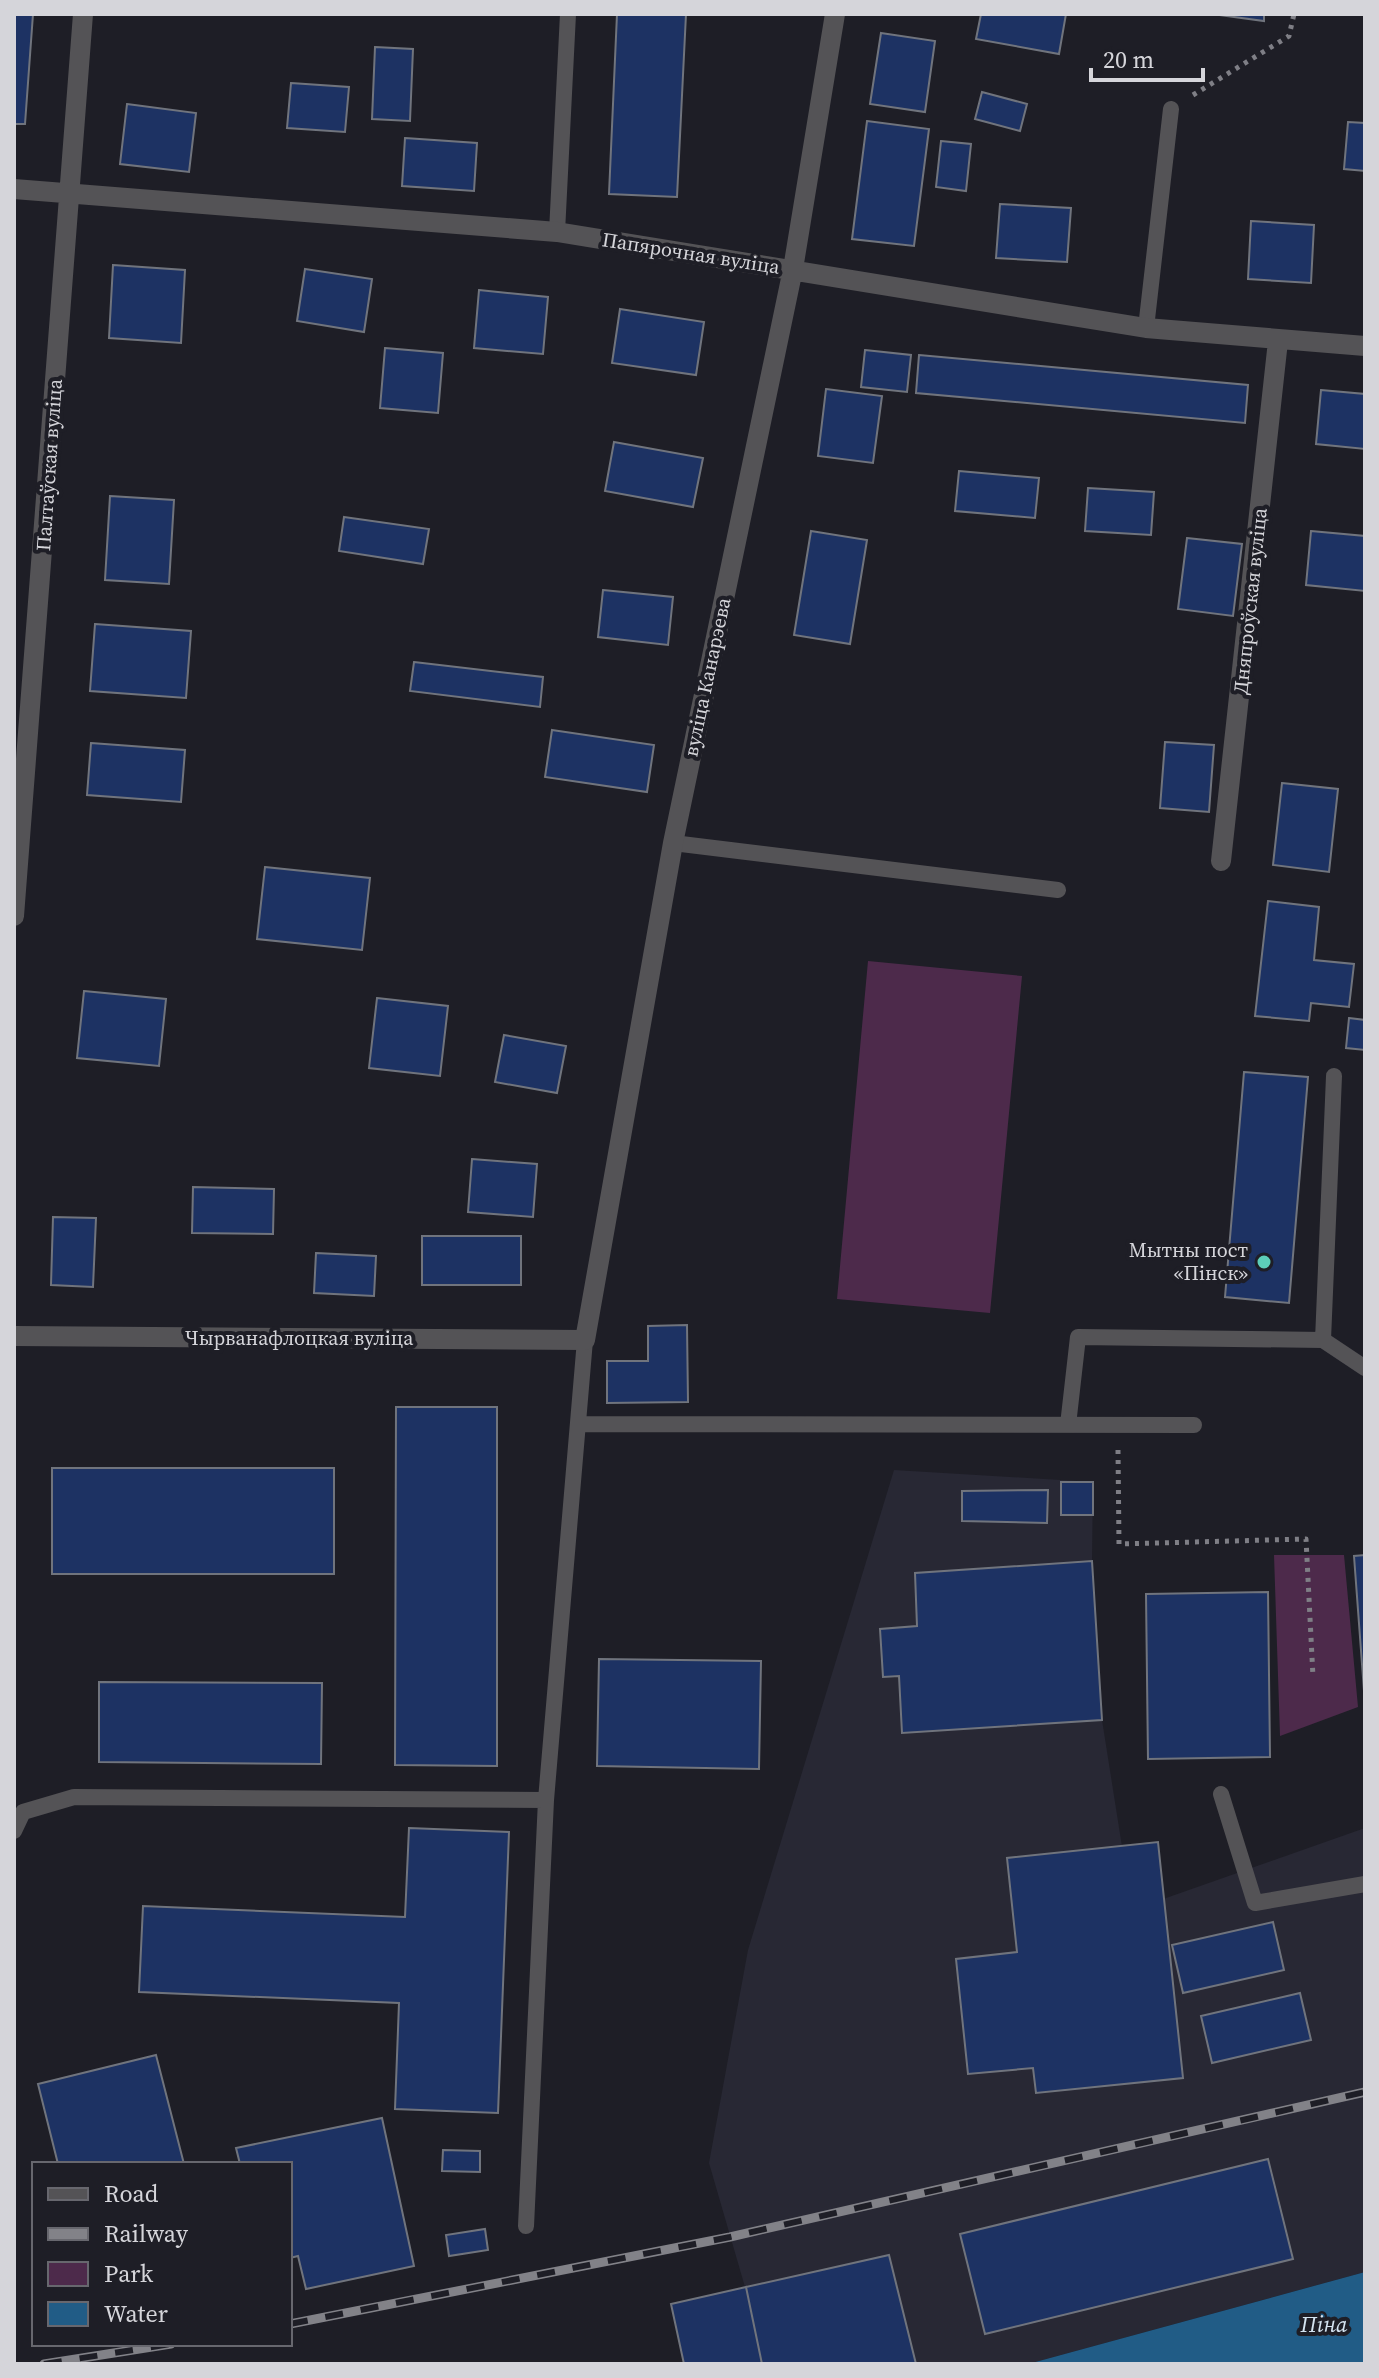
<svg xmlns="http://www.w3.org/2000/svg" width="1379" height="2378" viewBox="0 0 1379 2378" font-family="'Source Serif 4',serif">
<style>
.built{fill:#282834}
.green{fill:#4d2a4b}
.water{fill:#215c86}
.building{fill:#1d3263;stroke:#70747d;stroke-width:2}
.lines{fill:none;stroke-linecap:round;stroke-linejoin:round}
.path{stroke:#7f7f86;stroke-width:5;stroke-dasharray:4 6;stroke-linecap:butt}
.service{stroke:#545356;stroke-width:16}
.minor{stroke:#545356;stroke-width:20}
.rail-casing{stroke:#828288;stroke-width:9}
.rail{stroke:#1e1e26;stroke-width:6;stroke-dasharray:18;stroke-linecap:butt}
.poi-dot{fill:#5dceb9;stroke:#1e1e26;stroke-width:3}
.labels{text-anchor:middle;stroke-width:8;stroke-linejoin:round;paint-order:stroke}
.street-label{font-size:20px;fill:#d5d5da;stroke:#1e1e26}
.poi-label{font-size:20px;fill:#d5d5da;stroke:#1e1e26;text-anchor:end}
.water-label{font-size:22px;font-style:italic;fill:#d5e4f1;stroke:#1e1e26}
</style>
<rect width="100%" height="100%" fill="#1e1e26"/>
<path class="built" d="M894,1470L1093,1482L1092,1561L1102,1720L1132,1910L1365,1828V2272L1028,2364H684L671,2304L745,2287L709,2163L748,1950Z"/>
<path class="green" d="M868,961L1022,976L990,1313L837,1299Z
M1274,1555H1344L1358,1707L1280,1736Z"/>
<path class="water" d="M1365,2272V2364H1028Z"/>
<path class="building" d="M14,14H33L25,124H14Z
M617,14H686L677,197L609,194Z
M981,14H1066L1059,54L976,39Z
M1212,14H1264V21Z
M881,33L935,41L925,112L870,104Z
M375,47L413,49L410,121L372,119Z
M291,83L349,87L345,132L287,128Z
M982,92L1027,104L1020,131L975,119Z
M127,104L196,113L189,172L120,164Z
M867,121L929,129L914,246L852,239Z
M1348,122L1365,123V171L1344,169Z
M405,138L477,143L474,191L402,186Z
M941,141L971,144L966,191L936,187Z
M1000,204L1071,208L1067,262L996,258Z
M1251,221L1314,225L1311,283L1248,279Z
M113,265L185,270L181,343L109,338Z
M305,269L372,279L364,332L297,321Z
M479,290L548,297L543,354L474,348Z
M620,309L704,322L696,375L612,363Z
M385,348L443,353L438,413L380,408Z
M865,350L911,355L907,392L861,387Z
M919,355L1248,385L1245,423L916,393Z
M826,389L882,396L873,463L818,456Z
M1321,390L1365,394V449L1316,444Z
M614,442L703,458L693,507L605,491Z
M959,471L1039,478L1035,518L955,511Z
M1088,488L1154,492L1151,535L1085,531Z
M110,496L174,500L169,584L105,580Z
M344,517L429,529L423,564L339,551Z
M811,531L867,540L850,644L794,635Z
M1311,531L1365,536V591L1306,585Z
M1187,538L1242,544L1233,616L1178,609Z
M603,590L673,597L668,645L598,637Z
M95,624L191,631L186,698L90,691Z
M414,662L543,677L540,707L410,691Z
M552,730L654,745L647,792L545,777Z
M1165,742L1214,745L1209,812L1160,808Z
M91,743L185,750L181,802L87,795Z
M1282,783L1338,789L1329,872L1273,865Z
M265,867L370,878L362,950L257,939Z
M1268,901L1319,907L1314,960L1354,964L1349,1007L1311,1003L1309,1021L1255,1016Z
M84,991L166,999L159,1066L77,1058Z
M377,998L448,1006L440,1076L369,1068Z
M1349,1018L1365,1020V1050L1346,1048Z
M504,1035L566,1046L557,1093L495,1082Z
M1244,1072L1308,1077L1289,1303L1225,1297Z
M472,1159L537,1164L533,1217L468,1212Z
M193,1187L274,1189L273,1234L192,1233Z
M53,1217L96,1218L93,1287L51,1285Z
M422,1236H521V1285H422Z
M316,1253L376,1256L374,1296L314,1293Z
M687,1325L688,1402L607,1403V1361H648V1326Z
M396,1407H497V1766L395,1765Z
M52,1468H334V1574H52Z
M1061,1482H1093V1515H1061Z
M1048,1490L1047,1523L962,1521V1491Z
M1365,1555V1691H1364L1354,1556Z
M1092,1561L1102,1720L902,1733L899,1676L883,1677L880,1629L917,1626L915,1573Z
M1268,1592L1270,1757L1148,1759L1146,1594Z
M599,1659L761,1661L759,1769L597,1766Z
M99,1682L322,1683L321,1764L99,1762Z
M409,1828L509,1832L498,2113L395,2109L399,2003L139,1992L143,1906L405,1917Z
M1158,1842L1183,2078L1036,2093L1033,2068L968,2074L956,1959L1017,1952L1007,1858Z
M1273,1922L1284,1970L1183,1993L1172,1945Z
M1300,1993L1311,2040L1212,2063L1201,2016Z
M156,2055L184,2164H58L38,2084Z
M382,2118L414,2266L306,2289L298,2256L290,2258V2164H240L236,2148Z
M443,2150L480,2151V2172L442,2171Z
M1268,2159L1293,2259L985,2334L960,2234Z
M485,2229L488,2250L449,2256L446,2235Z
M889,2255L916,2364H762L746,2287Z
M746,2287L762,2364H684L671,2304Z"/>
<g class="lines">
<path class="path" d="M1193,95L1289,36L1294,14
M1118,1450L1119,1544L1306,1539L1313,1677"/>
<path class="service" d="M557,232L568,14
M1146,328L1171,109
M673,843L1058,890
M1334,1076L1323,1340L1365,1368
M579,1424L1194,1425
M1068,1425L1078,1337L1323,1340
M1221,1794L1255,1903L1365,1884
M14,1831L23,1812L74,1797L546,1800
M526,2226L546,1800L585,1340"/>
<path class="minor" d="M14,189L557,232L1146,328L1365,346
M1221,861L1278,341
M14,916L83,14
M14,1336L585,1340L673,843L793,269L835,14"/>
<defs>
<path id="rail" d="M290,2324L730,2237L1365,2092
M44,2364L171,2344"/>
</defs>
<use href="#rail" class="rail-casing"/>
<use href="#rail" class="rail"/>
</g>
<circle class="poi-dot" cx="1264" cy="1262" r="8"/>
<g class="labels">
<g class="street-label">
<text transform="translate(691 253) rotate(9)" y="7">Папярочная вуліца</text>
<text transform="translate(49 465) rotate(-86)" y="7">Палтаўская вуліца</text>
<text transform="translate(1250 601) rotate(-84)" y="7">Дняпроўская вуліца</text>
<text transform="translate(707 677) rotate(-78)" y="7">вуліца Канарэева</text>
<text x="299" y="1345">Чырванафлоцкая вуліца</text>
</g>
<g class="poi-label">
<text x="1248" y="1257">Мытны пост<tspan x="1248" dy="23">«Пінск»</tspan></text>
</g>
<g class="water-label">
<text x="1324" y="2332">Піна</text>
</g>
</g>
<rect width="1379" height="2378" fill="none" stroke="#d5d5da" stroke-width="32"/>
<rect x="32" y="2162" width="260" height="184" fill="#1e1e26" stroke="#67676e" stroke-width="2"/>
<rect x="48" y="2188" width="40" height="12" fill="#545356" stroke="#67676e" stroke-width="2"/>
<text x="104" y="2202" font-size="24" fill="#d5d5da">Road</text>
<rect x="48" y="2228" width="40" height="12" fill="#828288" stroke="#67676e" stroke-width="2"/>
<text x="104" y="2242" font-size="24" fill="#d5d5da">Railway</text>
<rect x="48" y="2262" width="40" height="24" fill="#4d2a4b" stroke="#67676e" stroke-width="2"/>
<text x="104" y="2282" font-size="24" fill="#d5d5da">Park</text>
<rect x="48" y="2302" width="40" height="24" fill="#215c86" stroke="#67676e" stroke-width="2"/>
<text x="104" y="2322" font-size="24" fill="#d5d5da">Water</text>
<path d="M1091 68v12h112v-12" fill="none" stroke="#d5d5da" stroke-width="4"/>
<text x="1103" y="68" font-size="24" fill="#d5d5da" stroke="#1e1e26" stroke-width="6" paint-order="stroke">20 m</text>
</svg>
